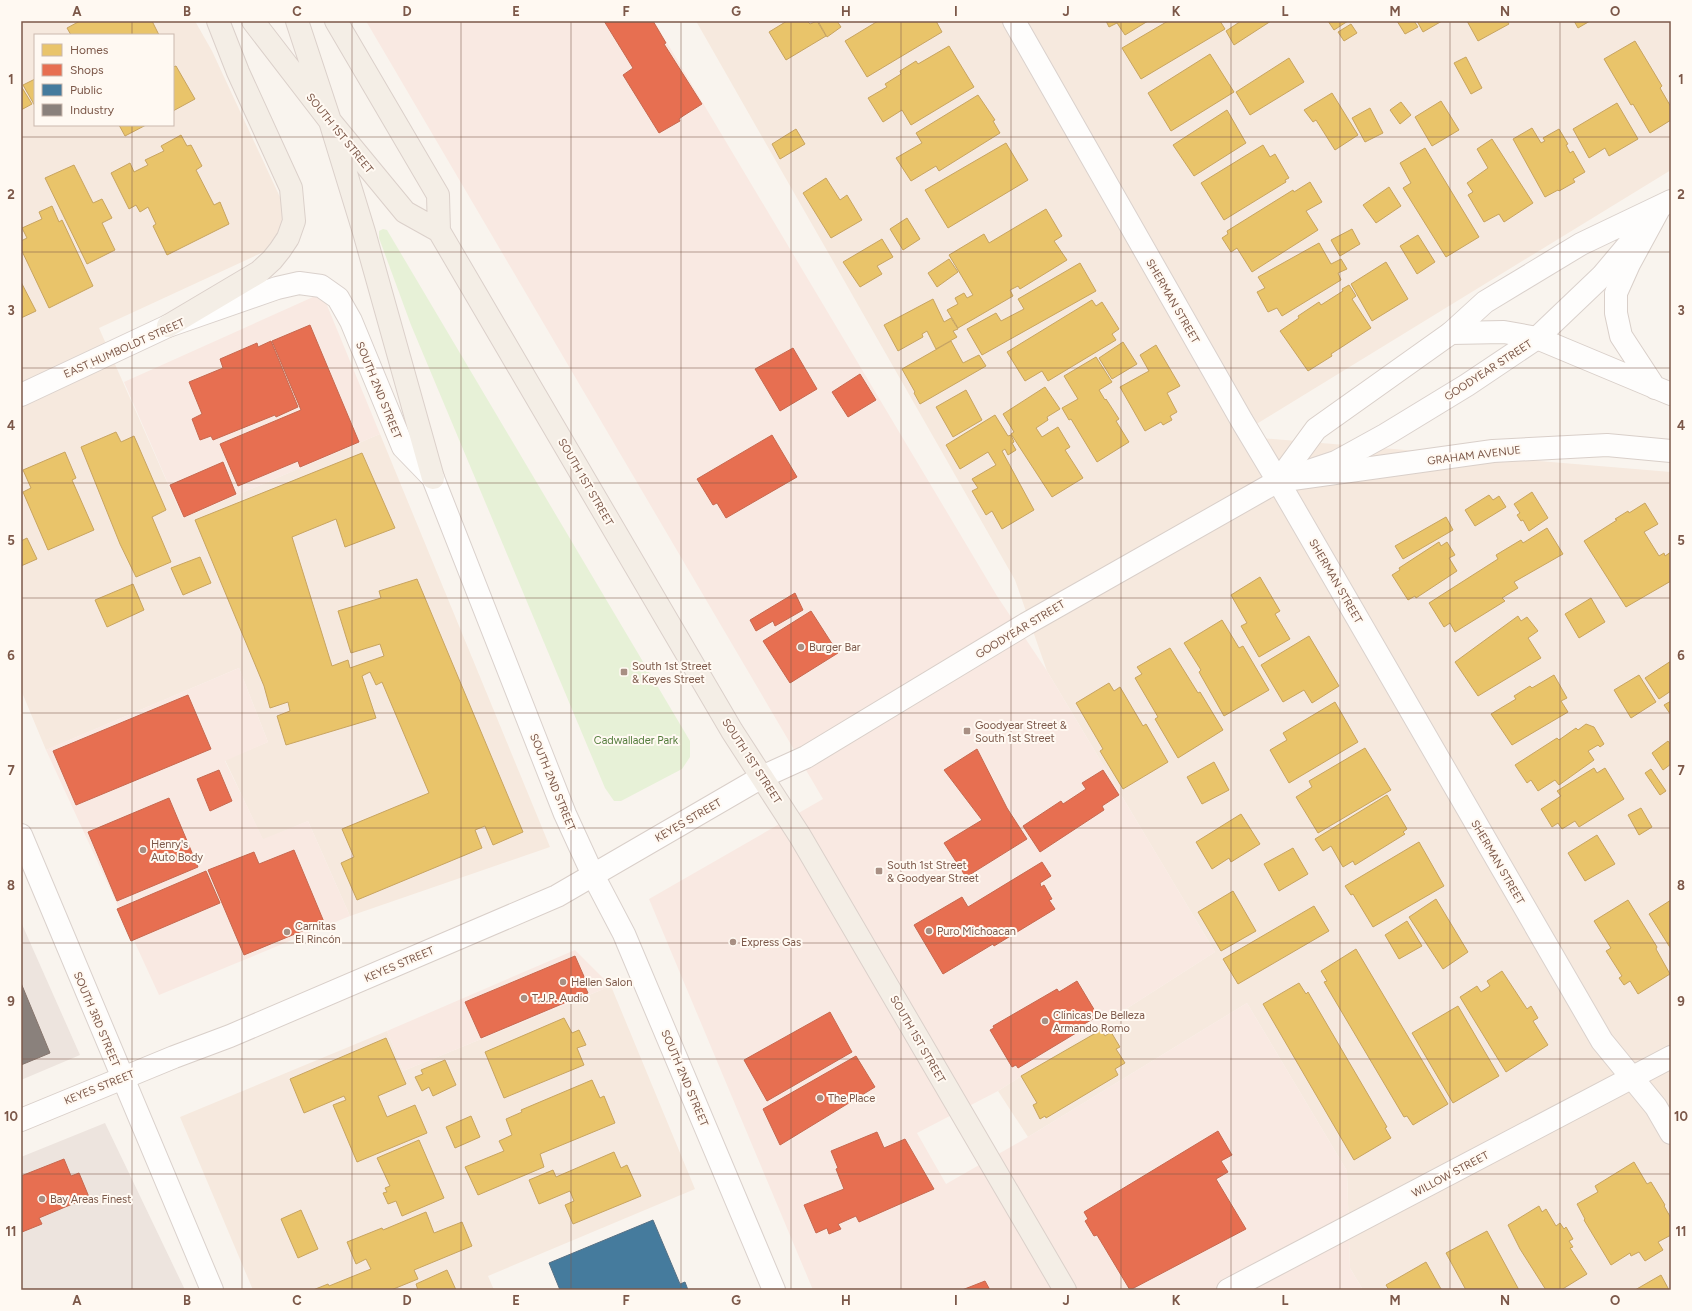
<svg xmlns="http://www.w3.org/2000/svg" width="1692" height="1311" viewBox="0 0 1692 1311" font-family="Figtree,sans-serif">
<style>
.residential{fill:#f6e9de;fill-rule:evenodd}
.commercial{fill:#f9e9e2}
.industrial{fill:#ede4de}
.green{fill:#e7f1d7}
.homes{fill:#e9c46a;stroke:#c8a460}
.shops{fill:#e76f51;stroke:#c7684f}
.public{fill:#457b9d;stroke:#567084}
.industry{fill:#8a817c;stroke:#86756d}
.lines{fill:none;stroke-linecap:round;stroke-linejoin:round}
.minor-casing{stroke:#dad1cc;stroke-width:24}
.tertiary-casing{stroke:#dad1cc;stroke-width:24}
.secondary-casing{stroke:#d9cfc9;stroke-width:24}
.primary-casing{stroke:#dbd0ca;stroke-width:24}
.minor{stroke:#fefdfc;stroke-width:22}
.tertiary{stroke:#fefdfc;stroke-width:22}
.secondary{stroke:#fefdfc;stroke-width:22}
.primary{stroke:#f4eee6;stroke-width:22}
.grid{fill:none;stroke:#7c5849;stroke-width:1;stroke-opacity:0.55}
.poi-dot{fill:#a88f83;stroke:#fff9f2;stroke-width:1.5}
.labels{text-anchor:middle;stroke-width:4;stroke-linejoin:round;paint-order:stroke}
.street-label{font-size:11px;fill:#7c5849;stroke:#fff9f2}
.poi-label{font-size:11px;fill:#7c5849;stroke:#fff9f2;text-anchor:start}
.park-label{font-size:11px;fill:#547d3d;stroke:#fff9f2}
.neatline{fill:none;stroke:#7c5849;stroke-width:1.5}
.grid-label{font-size:13px;text-anchor:middle;font-weight:bold;fill:#7c5849}
</style>
<rect width="100%" height="100%" fill="#f9f4ee"/>
<path class="residential" d="M21,21H195L212,51L298,236L99,328L183,518L380,434L550,847L350,916L308,821L263,840L225,760L268,742L239,668L46,750L21,690ZM35,35H173V125H35Z
M696,21H1671V170L1237,436L1671,472V1290H1363L1350,1268L1347,1171L1247,1003L1028,1137L998,1091L1215,952L1047,671L1015,580Z
M611,986L695,1189L488,1276L494,1290H253L180,1117L387,1031L403,1071Z"/>
<path class="commercial" d="M366,21H654L997,596L1047,671L1215,952L998,1091L917,1133L946,1184L1028,1137L1247,1003L1347,1171L1350,1268L1363,1290H813L649,899L823,799Z
M322,293L380,434L183,518L124,382Z
M239,668L268,742L225,761L263,839L308,821L350,916L159,995L46,750Z
M575,950L611,986L403,1071L387,1031Z"/>
<path class="industrial" d="M21,922L80,1055L21,1080Z
M105,1123L185,1290H21V1157Z"/>
<path class="green" d="M383,229L387,230L690,741V757L682,769L621,801H614L605,788L411,325L379,238V231Z"/>
<path class="homes" d="M80,21H152L159,35H71L67,28Z
M787,21H807L810,24L817,21L826,36L786,60L769,32Z
M818,21H837L841,27L827,37Z
M878,21H936L942,32L867,77L845,41Z
M1106,21H1148L1125,35L1117,23L1109,27Z
M1168,21H1220L1225,29L1141,79L1122,48Z
M1241,21H1271L1234,45L1226,31Z
M1328,21H1348L1334,30Z
M1397,21H1414L1418,27L1405,34Z
M1417,21H1442L1423,32Z
M1467,21H1507L1509,24L1478,41Z
M1574,21H1590L1578,28Z
M1351,24L1357,33L1344,41L1338,32Z
M1635,41L1662,86L1660,88L1671,107V120L1650,133L1633,104L1631,105L1604,59Z
M949,46L974,87L911,125L902,110L883,122L868,98L887,87L885,84L901,74L900,71L916,61L918,64Z
M1210,54L1234,92L1171,131L1148,93Z
M1466,57L1482,88L1471,94L1454,63Z
M1289,58L1304,82L1250,115L1236,92Z
M176,66L195,99L173,111V67Z
M35,79V106L23,85Z
M21,86L32,104L21,110Z
M1332,93L1358,135L1335,150L1316,120L1313,122L1304,110Z
M978,95L995,120L993,121L1000,133L939,171L936,166L911,181L896,158L922,143L916,133Z
M1441,101L1459,130L1432,146L1415,117Z
M1401,102L1411,115L1400,124L1390,110Z
M1617,103L1638,139L1609,156L1605,148L1589,158L1573,129Z
M1370,108L1383,133L1365,142L1352,118Z
M1227,110L1246,143L1194,176L1173,145Z
M119,125H146L125,136Z
M1532,128L1541,143L1545,141L1543,138L1559,129L1568,144L1566,145L1570,153L1573,151L1585,172L1573,179L1575,182L1559,191L1558,190L1545,197L1513,139Z
M796,129L805,144L780,159L772,144Z
M181,135L187,146L191,145L202,166L196,170L214,205L220,202L229,224L167,255L153,226L156,224L148,207L140,212L136,205L129,209L111,173L130,163L134,172L148,165L145,160L164,151L161,146Z
M1492,139L1533,203L1504,222L1499,214L1484,222L1468,195L1473,192L1467,183L1488,168L1477,149Z
M1006,143L1028,180L948,228L925,190Z
M1263,145L1270,157L1275,154L1289,178L1285,180L1286,182L1224,220L1201,183Z
M1425,148L1479,237L1446,257L1403,188L1411,183L1400,163Z
M74,165L93,203L102,199L112,218L102,223L115,250L87,264L45,178Z
M826,178L840,200L847,195L862,220L831,238L803,193Z
M1310,182L1322,202L1306,211L1318,230L1252,272L1237,248L1231,252L1222,238L1228,234L1227,231L1293,190L1294,192Z
M1389,187L1401,206L1376,223L1363,205Z
M52,206L59,222L62,220L93,286L49,308L21,249V241L27,238L22,228L42,219L39,212Z
M1046,209L1062,236L1054,241L1067,260L1020,289L1018,286L1010,290L1013,296L958,328L947,310L958,304L955,298L964,293L967,298L973,295L949,255L984,234L989,243Z
M907,218L920,239L903,250L890,229Z
M1352,229L1360,244L1340,256L1331,240Z
M1418,235L1435,262L1417,274L1400,246Z
M882,239L893,257L877,266L882,274L860,287L843,262Z
M1319,243L1331,264L1341,259L1347,269L1338,273L1341,280L1282,316L1277,308L1268,312L1257,292L1265,288L1258,277Z
M949,259L958,272L937,287L928,273Z
M1386,262L1408,299L1372,321L1351,284Z
M1080,263L1096,291L982,355L967,329L996,313L1001,321L1024,309L1018,299Z
M21,282L36,311L21,318Z
M1349,285L1356,296L1352,299L1371,328L1331,354L1332,356L1308,371L1280,331L1299,318L1298,316L1319,302L1321,305L1343,291L1342,289Z
M933,299L944,322L951,318L958,329L953,331L957,337L936,349L927,331L922,334L923,337L898,351L884,325Z
M1092,300L1096,306L1102,302L1119,329L1112,334L1116,340L1048,381L1042,371L1025,381L1007,352Z
M951,341L963,363L979,355L986,366L920,404L914,393L915,392L902,369Z
M1123,342L1137,364L1112,379L1099,358Z
M1156,345L1180,386L1167,393L1177,412L1170,416L1172,420L1163,425L1161,422L1145,431L1120,387L1149,371L1140,355Z
M1096,357L1112,382L1099,390L1105,400L1106,399L1119,419L1116,421L1129,442L1097,462L1071,419L1069,420L1062,408L1078,399L1064,376Z
M1045,387L1060,409L1047,417L1048,420L1036,428L1042,437L1058,427L1070,447L1065,450L1083,478L1052,497L1011,434L1014,432L1003,414Z
M966,390L982,420L953,437L936,407Z
M995,415L1008,436L1011,435L1014,442L1012,443L1016,450L1008,455L1005,449L1002,451L1034,510L1002,529L992,511L986,515L972,491L978,488L972,479L996,465L988,452L960,469L946,445Z
M116,432L121,442L134,436L166,510L152,517L171,562L136,577L120,544L81,447Z
M65,452L76,478L72,480L94,530L48,550L23,492L31,488L23,470Z
M362,453L395,528L345,547L336,519L292,537L332,666L348,660L350,668L384,656L380,644L351,653L338,611L381,598L379,591L417,579L523,832L493,845L485,826L475,830L482,848L357,900L341,863L354,857L342,829L429,793L382,682L376,685L370,672L362,676L376,718L286,745L277,716L290,711L288,702L270,708L264,686L195,520Z
M1532,492L1548,518L1529,531L1523,520L1521,521L1517,515L1520,513L1514,504Z
M1489,495L1493,500L1499,496L1506,507L1475,526L1465,510Z
M1645,503L1658,524L1644,532L1659,556L1664,553L1665,556L1671,552V581L1626,607L1584,541L1617,520L1615,519L1628,511L1629,513Z
M1446,517L1453,530L1403,559L1395,546Z
M1547,528L1563,554L1514,582L1518,588L1502,598L1505,601L1455,632L1450,623L1444,627L1429,603L1498,559L1496,555L1521,540L1523,543Z
M27,538L37,559L21,566V541Z
M1439,542L1441,546L1447,542L1455,555L1449,558L1457,571L1416,598L1415,596L1408,600L1392,575L1400,570L1399,568Z
M200,557L211,583L183,595L171,568Z
M1260,577L1280,611L1275,614L1290,639L1259,657L1241,626L1247,623L1231,595Z
M133,584L144,610L107,627L95,600Z
M1591,598L1605,622L1579,638L1565,614Z
M1518,616L1521,621L1527,617L1538,631L1528,638L1541,658L1478,696L1455,662Z
M1222,620L1239,648L1243,646L1269,690L1224,716L1199,672L1201,670L1184,643Z
M1309,636L1339,686L1312,703L1304,690L1283,702L1261,665Z
M1170,648L1198,693L1200,692L1223,730L1178,758L1155,719L1158,717L1135,678L1142,674L1137,667Z
M1671,661V691L1659,699L1645,678Z
M1554,675L1567,698L1561,701L1568,712L1512,745L1491,714L1516,699L1514,696L1530,686L1532,688Z
M1639,675L1656,702L1631,718L1614,690Z
M1109,683L1114,691L1120,687L1143,726L1146,724L1168,762L1123,789L1100,751L1103,749L1076,703Z
M1671,701V715L1664,705Z
M1335,702L1358,742L1289,783L1270,750L1287,740L1283,733Z
M1586,724L1594,727L1604,744L1600,747L1598,745L1588,751L1594,760L1559,785L1555,780L1538,791L1531,780L1527,783L1515,765L1557,738L1559,740L1576,728L1578,730Z
M1668,741L1671,745V764L1663,770L1652,753Z
M1365,748L1391,790L1318,833L1296,797L1312,787L1309,781Z
M1214,762L1229,790L1202,804L1187,777Z
M1594,768L1597,773L1605,768L1624,799L1579,827L1575,821L1562,829L1558,823L1552,827L1541,809L1561,796L1557,791Z
M1651,769L1666,791L1660,795L1645,773Z
M1387,795L1407,829L1403,832L1405,834L1355,865L1353,861L1343,867L1331,846L1323,851L1315,839Z
M1641,808L1652,827L1639,835L1628,815Z
M1241,814L1260,844L1231,862L1229,858L1212,869L1196,842Z
M1597,835L1615,864L1585,881L1568,853Z
M1419,842L1444,886L1373,927L1353,894L1351,895L1345,886Z
M1293,848L1308,874L1279,891L1264,864Z
M1233,891L1256,931L1221,951L1198,912Z
M1436,899L1468,952L1443,969L1409,917Z
M1628,900L1657,947L1656,949L1670,974L1638,994L1630,981L1624,985L1619,978L1622,976L1606,951L1611,948L1594,921Z
M1671,900V949L1649,914Z
M1314,906L1329,931L1238,984L1223,959Z
M1407,921L1422,946L1399,959L1385,935Z
M1356,949L1448,1104L1413,1125L1407,1116L1404,1117L1324,982L1327,981L1321,971Z
M1502,971L1527,1009L1531,1006L1538,1018L1533,1021L1548,1045L1506,1072L1460,997L1477,986L1481,992L1490,986L1487,981Z
M1299,983L1306,994L1308,992L1387,1127L1385,1128L1391,1138L1354,1160L1263,1004Z
M1458,1006L1499,1076L1453,1103L1412,1033Z
M564,1018L572,1033L579,1030L586,1045L577,1048L584,1065L504,1098L485,1052Z
M1101,1030L1105,1036L1111,1032L1120,1047L1116,1049L1125,1063L1115,1069L1118,1075L1046,1118L1045,1116L1040,1119L1033,1105L1037,1103L1021,1076Z
M386,1038L406,1084L378,1096L387,1117L415,1105L427,1133L357,1162L333,1105L346,1100L344,1096L304,1113L290,1079Z
M445,1060L456,1085L433,1096L429,1087L422,1091L415,1077L423,1074L421,1070Z
M592,1080L600,1098L604,1096L615,1123L540,1154L544,1167L478,1195L465,1167L504,1151L499,1141L512,1135L506,1119L522,1112L521,1110Z
M471,1116L480,1137L455,1148L446,1127Z
M419,1140L444,1198L402,1216L396,1201L388,1204L383,1193L387,1192L385,1188L390,1186L377,1158Z
M614,1152L621,1168L627,1165L641,1196L573,1224L565,1205L574,1201L570,1191L539,1204L529,1180L553,1170L556,1177Z
M1634,1162L1647,1184L1651,1182L1665,1205L1664,1206L1671,1218V1235L1658,1242L1663,1250L1645,1261L1639,1252L1631,1256L1630,1253L1611,1265L1584,1220L1585,1219L1577,1204L1598,1192L1595,1186Z
M1539,1206L1542,1212L1546,1209L1556,1226L1560,1223L1564,1229L1566,1227L1573,1239L1569,1241L1573,1247L1570,1248L1587,1274L1561,1290H1546L1520,1249L1508,1225Z
M301,1210L318,1249L298,1258L281,1219Z
M426,1212L434,1233L462,1222L472,1246L414,1270L418,1279L391,1290H313L328,1284L329,1286L371,1269L366,1259L356,1264L347,1242L382,1228L383,1230Z
M1487,1231L1519,1290H1466L1446,1253Z
M1426,1262L1441,1289L1443,1290H1389L1386,1285Z
M447,1270L456,1290H418L416,1284Z
M1661,1275L1669,1290H1635Z"/>
<path class="shops" d="M604,21H653L666,43L664,44L702,104L683,116L679,119L680,121L659,133L623,75L633,68Z
M310,325L359,442L300,467L298,461L238,486L220,444L301,410L272,341Z
M271,341L298,407L276,417L275,415L213,440L211,436L200,440L192,419L202,414L189,382L223,368L220,359L257,343L258,347Z
M793,348L817,389L780,411L755,369Z
M860,374L876,400L848,417L832,392Z
M772,435L797,477L726,518L717,503L713,505L697,479Z
M223,462L236,494L184,517L170,485Z
M795,593L803,610L775,626L773,621L756,631L750,620Z
M811,611L838,653L790,683L763,641Z
M188,695L211,749L76,805L53,751Z
M977,749L1007,808L1027,839L966,877L944,843L982,820L944,770Z
M219,770L232,801L210,811L197,779Z
M1103,770L1119,795L1102,806L1104,810L1040,852L1023,826L1061,801L1063,804L1086,789L1082,783Z
M169,798L198,867L117,901L88,832Z
M294,850L324,922L244,955L208,870L254,852L259,864Z
M1042,862L1051,876L1040,883L1041,887L1044,885L1052,899L1049,900L1055,909L994,946L993,944L943,974L914,925L962,897L968,907Z
M206,871L220,903L131,941L117,909Z
M575,956L586,981L583,982L588,993L481,1038L465,1002Z
M1077,981L1098,1016L1079,1027L1081,1030L1018,1068L1016,1065L1012,1067L990,1030L994,1028L993,1026L1057,989L1059,992Z
M830,1012L852,1052L767,1101L744,1060Z
M856,1056L875,1087L780,1145L763,1109Z
M1218,1131L1232,1155L1221,1161L1228,1172L1216,1179L1246,1229L1130,1290L1097,1235L1094,1236L1085,1221L1088,1219L1084,1212Z
M877,1132L884,1148L905,1139L934,1189L859,1222L856,1216L838,1224L841,1229L829,1234L827,1228L816,1233L804,1205L844,1189L836,1169L838,1168L831,1151Z
M64,1159L71,1176L79,1173L89,1197L39,1218L42,1224L22,1232L21,1176Z
M985,1281L990,1290H962Z"/>
<path class="public" d="M653,1220L680,1284L685,1282L688,1290H560L549,1263Z"/>
<path class="industry" d="M21,983L50,1053L21,1065Z"/>
<g class="lines">
<defs>
<path id="minor" d="M1014,21L1242,421L1278,481L1602,1041L1656,1107L1671,1133"/>
<path id="tertiary" d="M1451,333L1485,302L1581,244L1671,201
M21,395L168,326L277,288L299,283L321,286L338,298L351,321L403,447L433,478L565,814L593,875L624,934L774,1290
M1309,471L1336,462L1385,435L1467,385L1537,338L1602,276L1645,225
M21,835L212,1290"/>
<path id="secondary" d="M1655,388L1621,336L1616,313V293L1629,264L1660,207
M1278,481L1493,451L1607,445L1671,451
M21,1120L174,1057L230,1036L557,896L762,777L806,757L1026,624L1278,481L1316,429L1451,333L1504,332L1537,338L1671,394
M1228,1290L1671,1057"/>
<path id="primary" d="M253,21L330,121L405,212L439,231
M297,21L330,121L364,232L433,478
M336,21L438,195L439,231L732,731L800,836L1065,1290
M168,326L259,272L272,260L280,250L288,238L294,221L291,188L238,72L218,21"/>
</defs>
<use href="#minor" class="minor-casing"/>
<use href="#tertiary" class="tertiary-casing"/>
<use href="#secondary" class="secondary-casing"/>
<use href="#primary" class="primary-casing"/>
<use href="#minor" class="minor"/>
<use href="#tertiary" class="tertiary"/>
<use href="#secondary" class="secondary"/>
<use href="#primary" class="primary"/>
</g>
<path class="grid" d="M132,21V35M242,21V1290M352,21V1290M461,21V1290M571,21V1290M681,21V1290M791,21V1290M901,21V1290M1011,21V1290M1121,21V1290M1231,21V1290M1340,21V1290M1450,21V1290M1560,21V1290M132,125V1290M21,137H1671M21,252H1671M21,368H1671M21,483H1671M21,598H1671M21,713H1671M21,828H1671M21,943H1671M21,1059H1671M21,1174H1671"/>
<g class="poi-dot">
<circle cx="801" cy="647" r="4"/>
<rect x="620" y="668" width="8" height="8" rx="2"/>
<rect x="963" y="727" width="8" height="8" rx="2"/>
<circle cx="143" cy="850" r="4"/>
<rect x="875" y="867" width="8" height="8" rx="2"/>
<circle cx="929" cy="931" r="4"/>
<circle cx="287" cy="932" r="4"/>
<circle cx="733" cy="942" r="4"/>
<circle cx="563" cy="982" r="4"/>
<circle cx="524" cy="998" r="4"/>
<circle cx="1045" cy="1021" r="4"/>
<circle cx="820" cy="1098" r="4"/>
<circle cx="42" cy="1199" r="4"/>
</g>
<g class="labels">
<g class="street-label">
<text transform="translate(340 133) rotate(51)" y="4">SOUTH 1ST STREET</text>
<text transform="translate(1173 301) rotate(60)" y="4">SHERMAN STREET</text>
<text transform="translate(124 348) rotate(-24)" y="4">EAST HUMBOLDT STREET</text>
<text transform="translate(1488 370) rotate(-33)" y="4">GOODYEAR STREET</text>
<text transform="translate(379 390) rotate(68)" y="4">SOUTH 2ND STREET</text>
<text transform="translate(1474 455) rotate(-7)" y="4">GRAHAM AVENUE</text>
<text transform="translate(586 482) rotate(60)" y="4">SOUTH 1ST STREET</text>
<text transform="translate(1336 581) rotate(60)" y="4">SHERMAN STREET</text>
<text transform="translate(1020 629) rotate(-31)" y="4">GOODYEAR STREET</text>
<text transform="translate(752 761) rotate(57)" y="4">SOUTH 1ST STREET</text>
<text transform="translate(553 782) rotate(68)" y="4">SOUTH 2ND STREET</text>
<text transform="translate(688 820) rotate(-30)" y="4">KEYES STREET</text>
<text transform="translate(1498 862) rotate(60)" y="4">SHERMAN STREET</text>
<text transform="translate(399 964) rotate(-23)" y="4">KEYES STREET</text>
<text transform="translate(97 1019) rotate(67)" y="4">SOUTH 3RD STREET</text>
<text transform="translate(918 1039) rotate(60)" y="4">SOUTH 1ST STREET</text>
<text transform="translate(685 1078) rotate(67)" y="4">SOUTH 2ND STREET</text>
<text transform="translate(99 1087) rotate(-22)" y="4">KEYES STREET</text>
<text transform="translate(1450 1174) rotate(-28)" y="4">WILLOW STREET</text>
</g>
<g class="poi-label">
<text x="809" y="651">Burger Bar</text>
<text x="632" y="670">South 1st Street<tspan x="632" dy="13">&amp; Keyes Street</tspan></text>
<text x="975" y="729">Goodyear Street &amp;<tspan x="975" dy="13">South 1st Street</tspan></text>
<text x="151" y="848">Henry's<tspan x="151" dy="13">Auto Body</tspan></text>
<text x="887" y="869">South 1st Street<tspan x="887" dy="13">&amp; Goodyear Street</tspan></text>
<text x="295" y="930">Carnitas<tspan x="295" dy="13">El Rincón</tspan></text>
<text x="937" y="935">Puro Michoacan</text>
<text x="741" y="946">Express Gas</text>
<text x="571" y="986">Hellen Salon</text>
<text x="532" y="1002">T.J.P. Audio</text>
<text x="1053" y="1019">Clinicas De Belleza<tspan x="1053" dy="13">Armando Romo</tspan></text>
<text x="828" y="1102">The Place</text>
<text x="50" y="1203">Bay Areas Finest</text>
</g>
<g class="park-label">
<text x="636" y="744">Cadwallader Park</text>
</g>
</g>
<rect width="1692" height="1311" fill="none" stroke="#fff9f2" stroke-width="44"/>
<rect x="34" y="34" width="140" height="92" fill="#fff9f2" stroke="#cbb9ae"/>
<rect x="42" y="44" width="20" height="12" fill="#e9c46a" stroke="#cbb9ae"/>
<text x="70" y="54" font-size="12" fill="#7c5849">Homes</text>
<rect x="42" y="64" width="20" height="12" fill="#e76f51" stroke="#cbb9ae"/>
<text x="70" y="74" font-size="12" fill="#7c5849">Shops</text>
<rect x="42" y="84" width="20" height="12" fill="#457b9d" stroke="#cbb9ae"/>
<text x="70" y="94" font-size="12" fill="#7c5849">Public</text>
<rect x="42" y="104" width="20" height="12" fill="#8a817c" stroke="#cbb9ae"/>
<text x="70" y="114" font-size="12" fill="#7c5849">Industry</text>
<rect x="22" y="22" width="1648" height="1267" class="neatline"/>
<g class="grid-label">
<text x="77" y="16">A</text>
<text x="187" y="16">B</text>
<text x="297" y="16">C</text>
<text x="407" y="16">D</text>
<text x="516" y="16">E</text>
<text x="626" y="16">F</text>
<text x="736" y="16">G</text>
<text x="846" y="16">H</text>
<text x="956" y="16">I</text>
<text x="1066" y="16">J</text>
<text x="1176" y="16">K</text>
<text x="1285" y="16">L</text>
<text x="1395" y="16">M</text>
<text x="1505" y="16">N</text>
<text x="1615" y="16">O</text>
<text x="11" y="84">1</text>
<text x="1681" y="84">1</text>
<text x="11" y="199">2</text>
<text x="1681" y="199">2</text>
<text x="11" y="315">3</text>
<text x="1681" y="315">3</text>
<text x="11" y="430">4</text>
<text x="1681" y="430">4</text>
<text x="11" y="545">5</text>
<text x="1681" y="545">5</text>
<text x="11" y="660">6</text>
<text x="1681" y="660">6</text>
<text x="11" y="775">7</text>
<text x="1681" y="775">7</text>
<text x="11" y="890">8</text>
<text x="1681" y="890">8</text>
<text x="11" y="1006">9</text>
<text x="1681" y="1006">9</text>
<text x="11" y="1121">10</text>
<text x="1681" y="1121">10</text>
<text x="11" y="1236">11</text>
<text x="1681" y="1236">11</text>
<text x="77" y="1305">A</text>
<text x="187" y="1305">B</text>
<text x="297" y="1305">C</text>
<text x="407" y="1305">D</text>
<text x="516" y="1305">E</text>
<text x="626" y="1305">F</text>
<text x="736" y="1305">G</text>
<text x="846" y="1305">H</text>
<text x="956" y="1305">I</text>
<text x="1066" y="1305">J</text>
<text x="1176" y="1305">K</text>
<text x="1285" y="1305">L</text>
<text x="1395" y="1305">M</text>
<text x="1505" y="1305">N</text>
<text x="1615" y="1305">O</text>
</g>
</svg>
